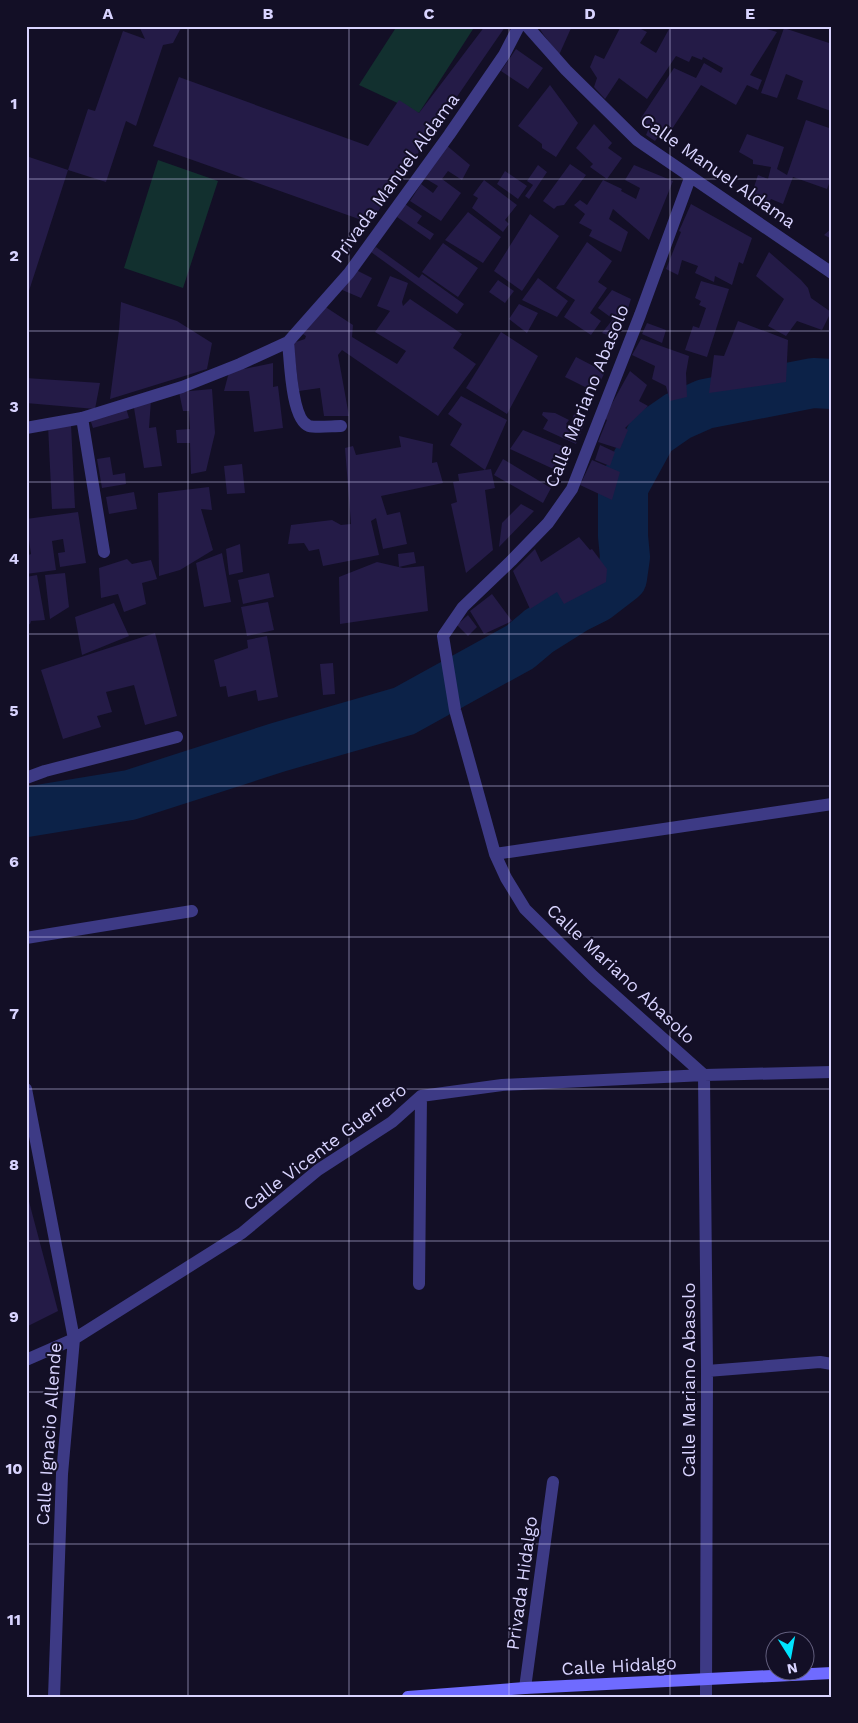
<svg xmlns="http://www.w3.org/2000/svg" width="858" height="1723" viewBox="0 0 858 1723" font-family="'Work Sans',sans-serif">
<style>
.green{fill:#12302f}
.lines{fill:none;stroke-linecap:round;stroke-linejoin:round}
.river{stroke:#0c2248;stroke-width:50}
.building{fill:#241b47}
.minor{stroke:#3d3a85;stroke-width:12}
.secondary{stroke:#6f6bff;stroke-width:12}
.grid{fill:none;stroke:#d9d4ff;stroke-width:1;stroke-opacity:0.55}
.labels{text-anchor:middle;stroke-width:4;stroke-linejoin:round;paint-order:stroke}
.street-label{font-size:18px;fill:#d9d4ff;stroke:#130f26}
.neatline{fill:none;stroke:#d9d4ff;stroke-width:2}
.grid-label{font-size:16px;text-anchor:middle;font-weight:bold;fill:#d9d4ff}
</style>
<rect width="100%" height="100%" fill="#130f26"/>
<path class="green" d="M397,26H475L419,113L359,85Z
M158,160L218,181L183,288L124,268Z"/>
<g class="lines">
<path class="river" d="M26,812L130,795L279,747L404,711L520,647L539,631L574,609L596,598L622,578L625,557L623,536V487L652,434L678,416L705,404L813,383L832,384"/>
</g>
<path class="building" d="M139,26H182L173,43L163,45L136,126L126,121L106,182L68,170L88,109L95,111L123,31L145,39Z
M485,26L505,27L370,223L153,146L179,77L368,146L399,100L419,113Z
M538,26H572L559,55L543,34Z
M616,26H635L647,32L640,43L656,53L669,29L661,26H757L777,32L750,75L762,80L758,90L747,85L736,105L701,85L666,138L660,134L655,141L646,135L649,128L641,118L674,68L696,78L704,63L721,73L723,68L703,57L702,60L692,56L689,62L676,56L647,99L619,78L605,99L594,87L597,78L590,67L595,55L604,59L620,28Z
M784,28L832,44L831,111L797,99L803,81L786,74L777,98L761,93Z
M516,49L543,68L528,89L501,71Z
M550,85L578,123L556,157L542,148V144L518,126Z
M806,120L832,129V176L827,189L793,177L783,204L771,199L768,204L751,196L758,175L768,179L771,167L753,164V160L739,152L747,134L784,147L777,169L787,175Z
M594,124L612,143L608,148L622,158L607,179L590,167L593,164L576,148Z
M446,145L470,165L462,180L448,171L442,179L461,193L441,221L410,201L421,184L433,193L438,186L423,177Z
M26,156L68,170L27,297H26Z
M570,164L586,175L564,205L557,206L554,209L543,201Z
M538,165L547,172L529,199L525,196L533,185L527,181Z
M634,165L673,181L649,240L613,209L609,219L628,232L621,252L589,236L592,230L579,223L585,214L574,205L580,200L587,205L603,180L622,189L621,191L636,199L640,188L625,180Z
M505,171L527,186L518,199L497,184Z
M484,180L517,205L505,220L509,224L503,232L472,208L478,198L473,195Z
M405,204L422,216L417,223L434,234L430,240L397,217Z
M691,204L752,238L743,264L739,262L732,285L715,276L714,282L695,273L698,266L682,260L678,275L666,269L681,232L679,231Z
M468,212L501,237L483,263L445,240Z
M530,214L559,236L522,291L494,271Z
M832,228V239L824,235Z
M587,242L612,261L598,282L607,288L590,313L601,321L591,335L564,317L575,300L556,288Z
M443,243L478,268L458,297L422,272Z
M376,247L419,278L422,274L464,304L457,314L371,252Z
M769,252L801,280L808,288L811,298L831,312L822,330L797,321L786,336L768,326L784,299L756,276Z
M356,270L372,278L361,298L340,289Z
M390,276L408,283L402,302L403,306L410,299L462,334L453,348L476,364L438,416L342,350L338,355L349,416H324L320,388L299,391L293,343L305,339L306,336L301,333L324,306L353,325L352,337L397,364L406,351L375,332L390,311L377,306Z
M538,278L568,301L557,317L522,300Z
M498,280L514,291L505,303L489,292Z
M701,281L729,289L707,357L685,350L693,326L699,328L706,308L699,305L701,301L695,298Z
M612,290L631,299L618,339L602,333L613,319L598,308Z
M121,302L177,321L212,343L207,369L110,399L119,330Z
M519,304L538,313L527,333L509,319Z
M738,321L788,340L786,382L709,393L714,355L724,356Z
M647,323L666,330L662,343L642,334Z
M501,332L538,356L507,414L466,388Z
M641,339L689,356L686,373L687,397L670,401L666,386L652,379L655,366L632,355Z
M576,357L605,372L595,392L565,377Z
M273,363V387L278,386L283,428L254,432L249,391H224L229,372Z
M630,371L647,385L639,401L648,406L625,428L628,430L620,449L598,442L607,420L604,418Z
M26,378L100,383L95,409L26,403Z
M212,389L215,433L206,471L191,474L190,443H177L176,430L190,429L189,411H183L179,392Z
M461,396L507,420L485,470L450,445L462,424L448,414Z
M151,400L149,428L156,427L162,466L144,468L134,408Z
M126,408L129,418L93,428L90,419Z
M543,412L555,413L569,420L566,424L571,427L569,441L576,425L571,423L574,414L577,416L579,412L587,417L576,444L543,429L548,420L542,415Z
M71,424L75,508L52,509L48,425Z
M523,430L567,448L560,472L510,449Z
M399,436L433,444L432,463L437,462L443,483L381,496L387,515L400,512L407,544L383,549L376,518L371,521L379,555L323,566L319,549L309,551L304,543L288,544L291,525L332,520L341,525L351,524L345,448L353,446L356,455L401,447Z
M600,445L615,452L610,466L595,460Z
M110,457L113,475L125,473L126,484L102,488L97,459Z
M503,459L551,488L543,503L494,475Z
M592,460L620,472L612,500L580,485Z
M242,464L245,493L227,494L224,466Z
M491,469L495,488L485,490L493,550L466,573L451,504L457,502L453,482L459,481L458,474Z
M209,487L212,510L201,509L213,550L180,570L159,576L158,493Z
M134,492L137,509L109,514L106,497Z
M521,504L534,511L499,547L502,523Z
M78,512L86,563L60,567L58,553L65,552L63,539L52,541L56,570L26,574V556L31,554L26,519Z
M579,537L590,550L592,549L607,569L606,582L564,604L557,592L530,609L513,571L535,549L541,562Z
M240,544L243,572L229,575L226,549Z
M414,552L416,563L399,567L398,554Z
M222,553L231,602L204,607L196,563Z
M127,559L132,564L151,560L157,579L142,583L146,604L124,612L118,594L101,598L99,568Z
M377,562L403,568L424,566L428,611L340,624L339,577Z
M65,573L69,607L50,619L45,575Z
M269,573L274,597L243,604L238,580Z
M37,575L45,620L31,621L30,624L26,625V577Z
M492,594L512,621L484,634L470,611Z
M268,602L274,630L247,636L241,607Z
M114,603L129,636L82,655L75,617Z
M468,615L477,627L468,636L457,625Z
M155,633L177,716L145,725L134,685L106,692L112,712L97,716L101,727L63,739L41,670Z
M267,636L278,697L258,701L256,690L228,697L226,686L220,687L214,660L248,648L247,640Z
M333,663L335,694L323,695L320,664Z
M27,1194L58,1311L26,1327V1195Z"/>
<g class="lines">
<path class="minor" d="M527,26L566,70L637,140L832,273
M690,178L640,315L572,489L548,523L511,561L463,607L443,636L455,710L495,854L506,878L525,909L593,976L704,1075L707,1371L706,1697
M288,342C290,359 291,420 309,426C316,428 333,426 341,426
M82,418L104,552
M26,428L82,418L182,387L240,364L288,342L349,273L449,135L504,55L519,26
M26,778L45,771L177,737
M495,854L832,804
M26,938L192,911
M26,1089L74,1339L62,1474L54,1697
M419,1284L421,1096
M26,1360L74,1339L242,1233L318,1170L392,1122L421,1096L502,1085L704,1075L832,1072
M707,1371L820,1362L832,1364
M525,1688L553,1482"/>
<path class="secondary" d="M408,1697L525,1688L832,1673"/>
</g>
<path class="grid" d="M188,26V1697M349,26V1697M509,26V1697M670,26V1697M26,179H832M26,331H832M26,482H832M26,634H832M26,786H832M26,937H832M26,1089H832M26,1241H832M26,1392H832M26,1544H832"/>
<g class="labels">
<g class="street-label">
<text transform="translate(718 171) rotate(35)" y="6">Calle Manuel Aldama</text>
<text transform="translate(395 178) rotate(-54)" y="6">Privada Manuel Aldama</text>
<text transform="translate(587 396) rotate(-68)" y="6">Calle Mariano Abasolo</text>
<text transform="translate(621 974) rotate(43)" y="6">Calle Mariano Abasolo</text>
<text transform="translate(325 1147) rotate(-37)" y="6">Calle Vicente Guerrero</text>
<text transform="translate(689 1380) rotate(-90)" y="6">Calle Mariano Abasolo</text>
<text transform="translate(49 1434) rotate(-86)" y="6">Calle Ignacio Allende</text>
<text transform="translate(522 1583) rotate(-82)" y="6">Privada Hidalgo</text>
<text transform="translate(619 1666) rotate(-3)" y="6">Calle Hidalgo</text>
</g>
</g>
<rect width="858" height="1723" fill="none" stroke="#130f26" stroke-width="55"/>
<g transform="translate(790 1656) rotate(169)"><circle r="24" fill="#130f26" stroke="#625e7d"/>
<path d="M0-4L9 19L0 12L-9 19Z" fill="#00e5ff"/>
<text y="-8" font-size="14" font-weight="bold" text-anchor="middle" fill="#d9d4ff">N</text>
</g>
<rect x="28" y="28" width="802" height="1668" class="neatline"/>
<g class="grid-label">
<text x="108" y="19">A</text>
<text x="268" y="19">B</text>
<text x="429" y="19">C</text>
<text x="590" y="19">D</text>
<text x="750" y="19">E</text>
<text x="14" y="109">1</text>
<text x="14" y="261">2</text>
<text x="14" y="412">3</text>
<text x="14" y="564">4</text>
<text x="14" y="716">5</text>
<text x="14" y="867">6</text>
<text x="14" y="1019">7</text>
<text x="14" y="1170">8</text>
<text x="14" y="1322">9</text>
<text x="14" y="1474">10</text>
<text x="14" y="1625">11</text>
</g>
</svg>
